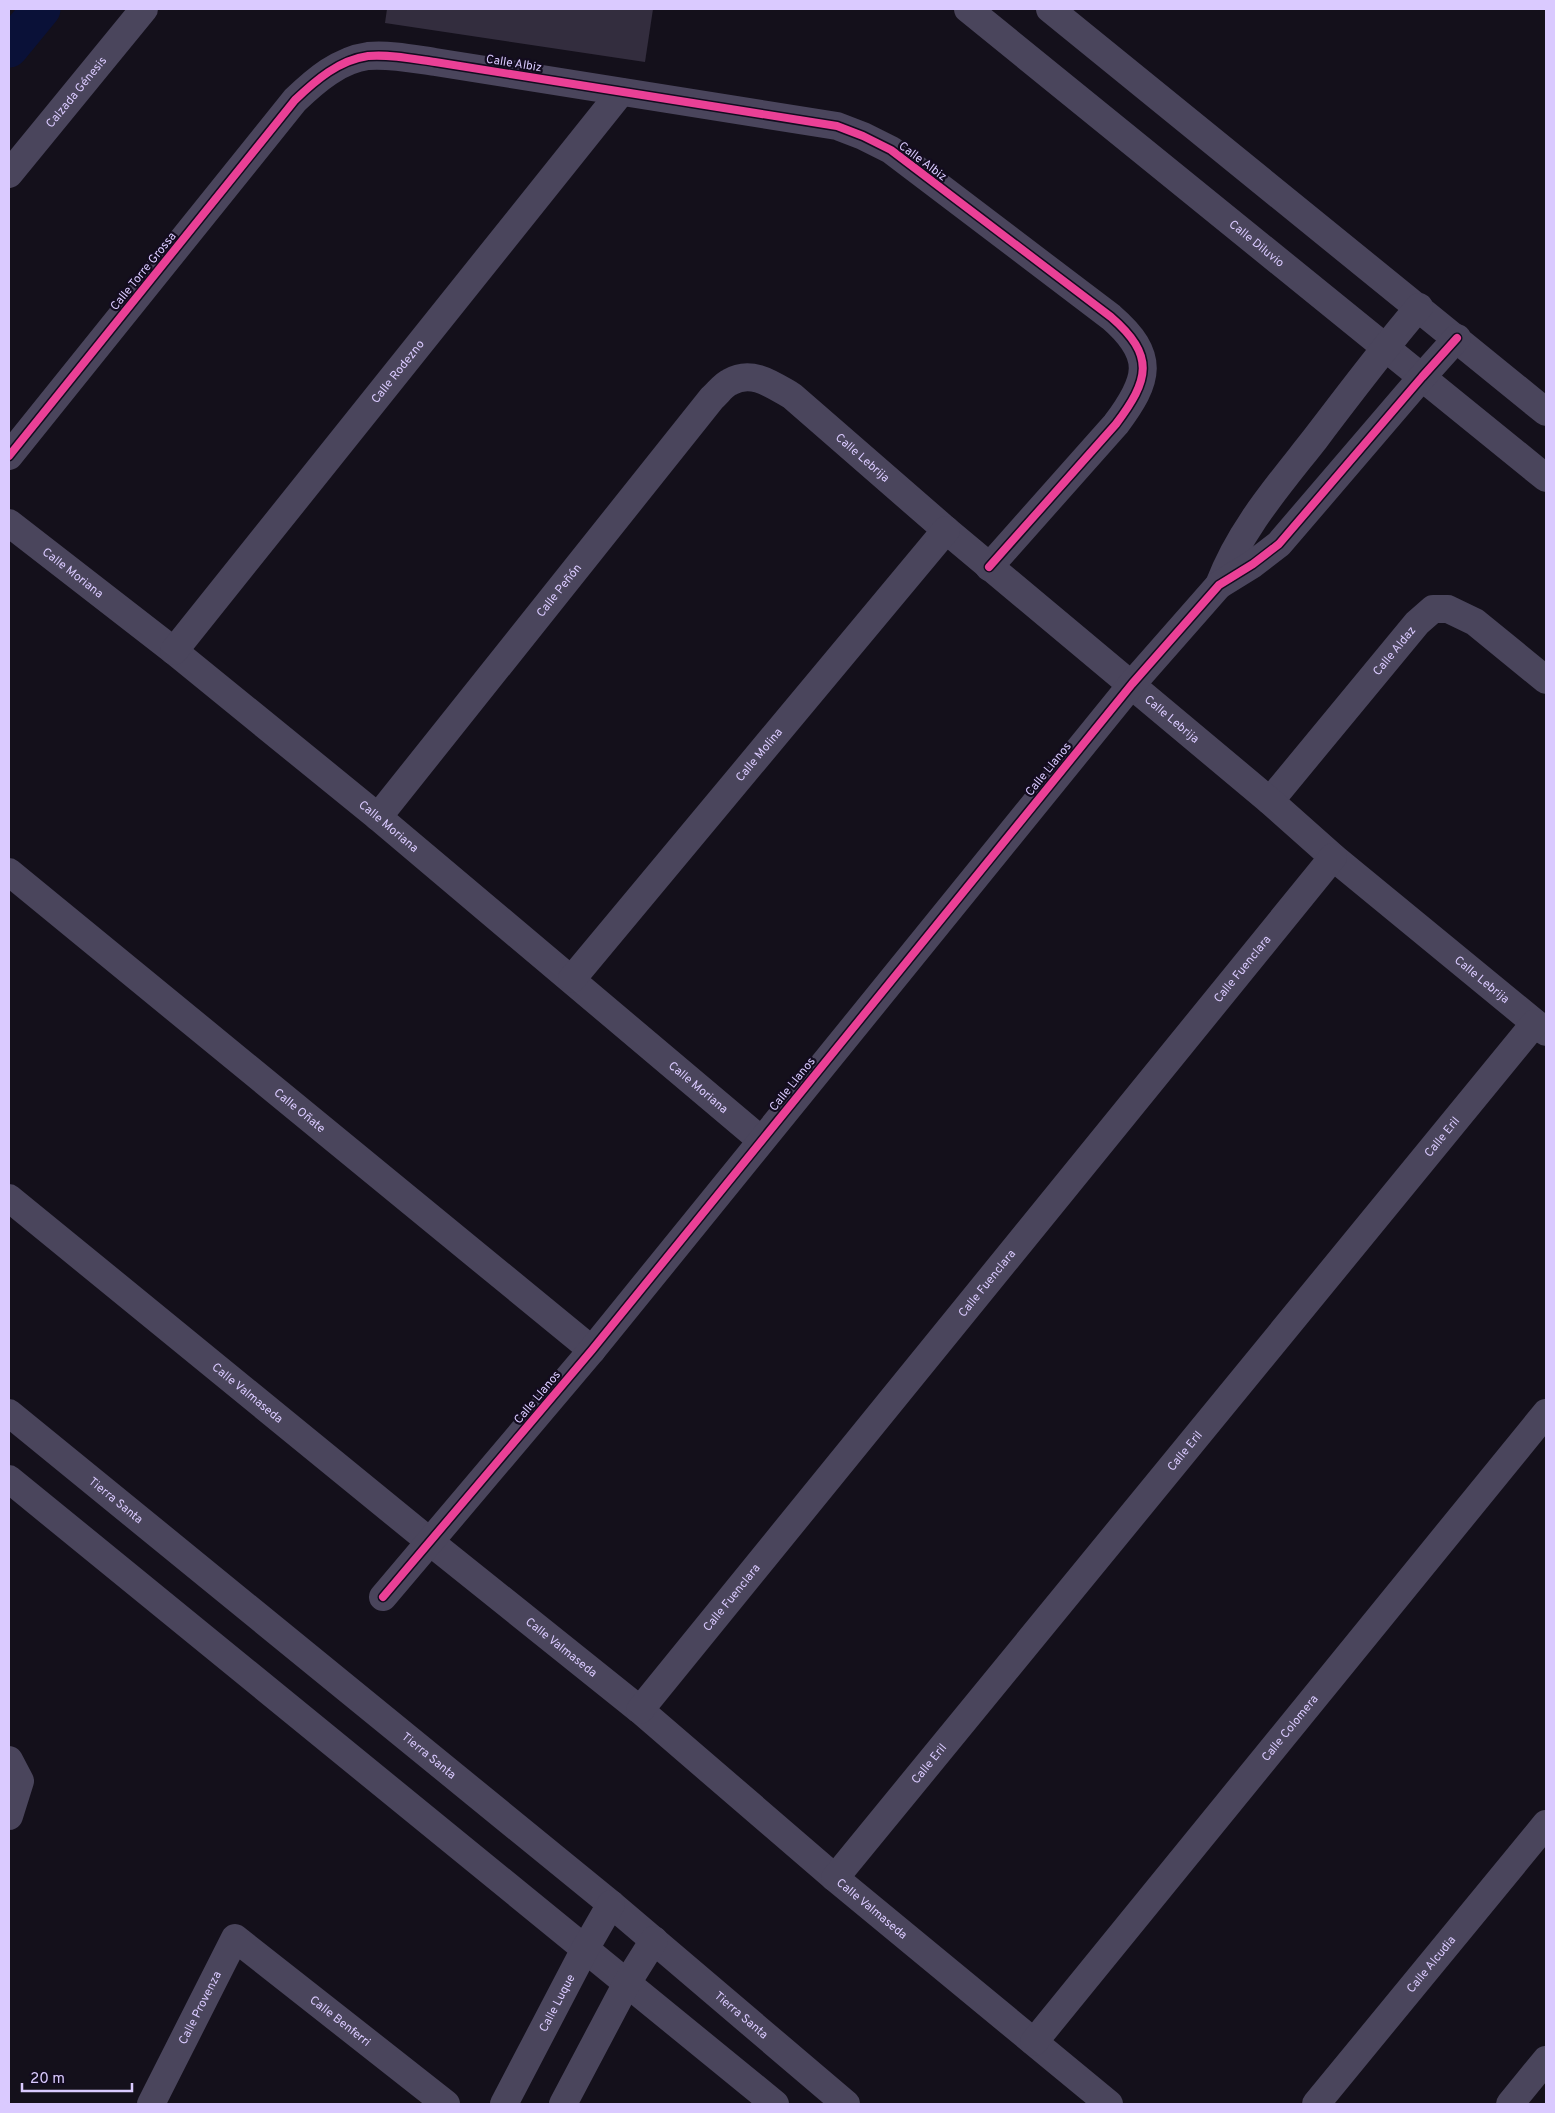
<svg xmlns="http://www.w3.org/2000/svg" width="1555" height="2113" viewBox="0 0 1555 2113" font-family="Overpass,sans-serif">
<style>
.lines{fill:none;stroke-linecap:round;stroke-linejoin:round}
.canal{stroke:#0a1138;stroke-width:39}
.building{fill:#332d3e}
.minor{stroke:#4a455c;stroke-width:28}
.cycleway-casing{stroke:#130c1f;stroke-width:11}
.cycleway{stroke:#ea4096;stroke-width:8}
.labels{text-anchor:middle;stroke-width:4.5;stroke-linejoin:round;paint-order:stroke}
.street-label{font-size:12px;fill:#dacaff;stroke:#130c1f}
</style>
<rect width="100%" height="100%" fill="#14101b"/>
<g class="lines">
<path class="canal" d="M9,48L41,9"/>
</g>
<path class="building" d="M387,9H653L645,62L385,23Z"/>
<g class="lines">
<g class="minor">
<path id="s1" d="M968,9L1546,478"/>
<path d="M1050,9L1546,412"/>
<path id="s2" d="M9,174L144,9"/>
<path d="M9,456L295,100C316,80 339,60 368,56C390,54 414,59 435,62L837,126L863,136L891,150L1111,317C1156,356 1149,380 1116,424L989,567"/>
<path id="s3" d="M9,523L174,651L378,817L761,1140"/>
<path d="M1219,585C1240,529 1279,485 1315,439C1349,394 1383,349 1419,307"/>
<path id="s4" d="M174,651L621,92"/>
<path id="s5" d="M1270,801L1417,623L1433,609H1448L1475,622L1546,680"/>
<path id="s6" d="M378,817L712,398C718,393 723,385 730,382C752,369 773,385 792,396L946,530L1270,801L1333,857L1546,1032"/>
<path id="s7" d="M9,872L592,1350"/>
<path id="s8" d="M572,979L946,530"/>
<path id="s9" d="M9,1198L429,1541L640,1710L835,1878L1109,2104"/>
<path id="s10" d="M9,1413L611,1904L846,2104"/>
<path d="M9,1479L775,2104"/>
<path d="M383,1597L592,1350L1132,684L1219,585L1253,564L1279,544L1422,377L1457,338"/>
<path id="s11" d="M640,1710L1333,857"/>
<path d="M9,1760L20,1781L9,1816"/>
<path id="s12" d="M835,1878L1535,1023"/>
<path id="s13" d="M1034,2042L1546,1413"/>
<path id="s14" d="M151,2104L235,1938L446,2104"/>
<path id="s15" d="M504,2104L585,1949L611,1904"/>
<path d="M563,2104L627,1983L654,1940"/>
<path id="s16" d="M1316,2104L1546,1824"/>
<path d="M1510,2104L1546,2060"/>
</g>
<defs>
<path id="cycleway" d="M9,456L295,100C316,80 339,60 368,56C390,54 414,59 435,62L837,126L863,136L891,150L1111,317C1156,356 1149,380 1116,424L989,567
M383,1597L592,1350L1132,684L1219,585L1253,564L1279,544L1422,377L1457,338"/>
</defs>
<use href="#cycleway" class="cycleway-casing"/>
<use href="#cycleway" class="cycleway"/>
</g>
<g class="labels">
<g class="street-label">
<text transform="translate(514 63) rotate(9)" y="4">Calle Albiz</text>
<text dy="4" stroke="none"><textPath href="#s2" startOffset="106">Calzada Génesis</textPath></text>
<text transform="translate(923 161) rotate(37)" y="4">Calle Albiz</text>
<text dy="4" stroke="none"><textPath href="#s1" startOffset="372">Calle Diluvio</textPath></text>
<text transform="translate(143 271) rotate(-51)" y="4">Calle Torre Grossa</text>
<text dy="4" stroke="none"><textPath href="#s4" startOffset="358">Calle Rodezno</textPath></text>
<text dy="4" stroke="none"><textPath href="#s6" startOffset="721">Calle Lebrija</textPath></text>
<text dy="4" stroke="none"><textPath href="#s3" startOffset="81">Calle Moriana</textPath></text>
<text dy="4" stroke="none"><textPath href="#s6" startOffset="290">Calle Peñón</textPath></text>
<text dy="4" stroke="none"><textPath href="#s5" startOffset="195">Calle Aldaz</textPath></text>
<text dy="4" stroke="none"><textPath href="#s6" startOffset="1126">Calle Lebrija</textPath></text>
<text dy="4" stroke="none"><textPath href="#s8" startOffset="292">Calle Molina</textPath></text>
<text transform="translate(1048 769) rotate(-51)" y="4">Calle Llanos</text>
<text dy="4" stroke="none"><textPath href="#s3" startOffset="486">Calle Moriana</textPath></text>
<text dy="4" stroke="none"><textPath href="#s11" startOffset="955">Calle Fuenclara</textPath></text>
<text dy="4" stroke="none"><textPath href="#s6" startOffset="1531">Calle Lebrija</textPath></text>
<text transform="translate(792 1084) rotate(-51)" y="4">Calle Llanos</text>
<text dy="4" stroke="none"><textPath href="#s3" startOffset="891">Calle Moriana</textPath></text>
<text dy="4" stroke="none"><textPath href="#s7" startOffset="376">Calle Oñate</textPath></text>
<text dy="4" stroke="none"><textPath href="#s12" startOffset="958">Calle Eril</textPath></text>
<text dy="4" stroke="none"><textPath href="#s11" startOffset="550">Calle Fuenclara</textPath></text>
<text dy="4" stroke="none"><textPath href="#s9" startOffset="308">Calle Valmaseda</textPath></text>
<text transform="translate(537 1397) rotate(-50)" y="4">Calle Llanos</text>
<text dy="4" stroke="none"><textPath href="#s12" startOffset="552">Calle Eril</textPath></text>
<text dy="4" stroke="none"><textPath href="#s10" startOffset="138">Tierra Santa</textPath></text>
<text dy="4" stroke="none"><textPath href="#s11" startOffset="145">Calle Fuenclara</textPath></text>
<text dy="4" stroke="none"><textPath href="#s9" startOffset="712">Calle Valmaseda</textPath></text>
<text dy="4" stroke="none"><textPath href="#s13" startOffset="405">Calle Colomera</textPath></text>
<text dy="4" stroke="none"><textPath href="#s10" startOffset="542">Tierra Santa</textPath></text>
<text dy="4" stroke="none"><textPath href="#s12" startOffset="148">Calle Eril</textPath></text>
<text dy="4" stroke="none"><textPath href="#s9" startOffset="1118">Calle Valmaseda</textPath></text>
<text dy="4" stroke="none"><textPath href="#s16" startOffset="181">Calle Alcudia</textPath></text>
<text dy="4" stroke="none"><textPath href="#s15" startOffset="114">Calle Luque</textPath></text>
<text dy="4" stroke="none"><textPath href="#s14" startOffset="108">Calle Provenza</textPath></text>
<text dy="4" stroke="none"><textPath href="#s10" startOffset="948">Tierra Santa</textPath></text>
<text dy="4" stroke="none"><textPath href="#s14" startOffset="320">Calle Benferri</textPath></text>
</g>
</g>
<rect width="1555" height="2113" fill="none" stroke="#dacaff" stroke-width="20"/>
<path d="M22 2083v8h110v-8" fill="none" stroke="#dacaff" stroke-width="2.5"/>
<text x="30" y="2083" font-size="15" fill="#dacaff" stroke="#130c1f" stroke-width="4" paint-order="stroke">20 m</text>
</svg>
